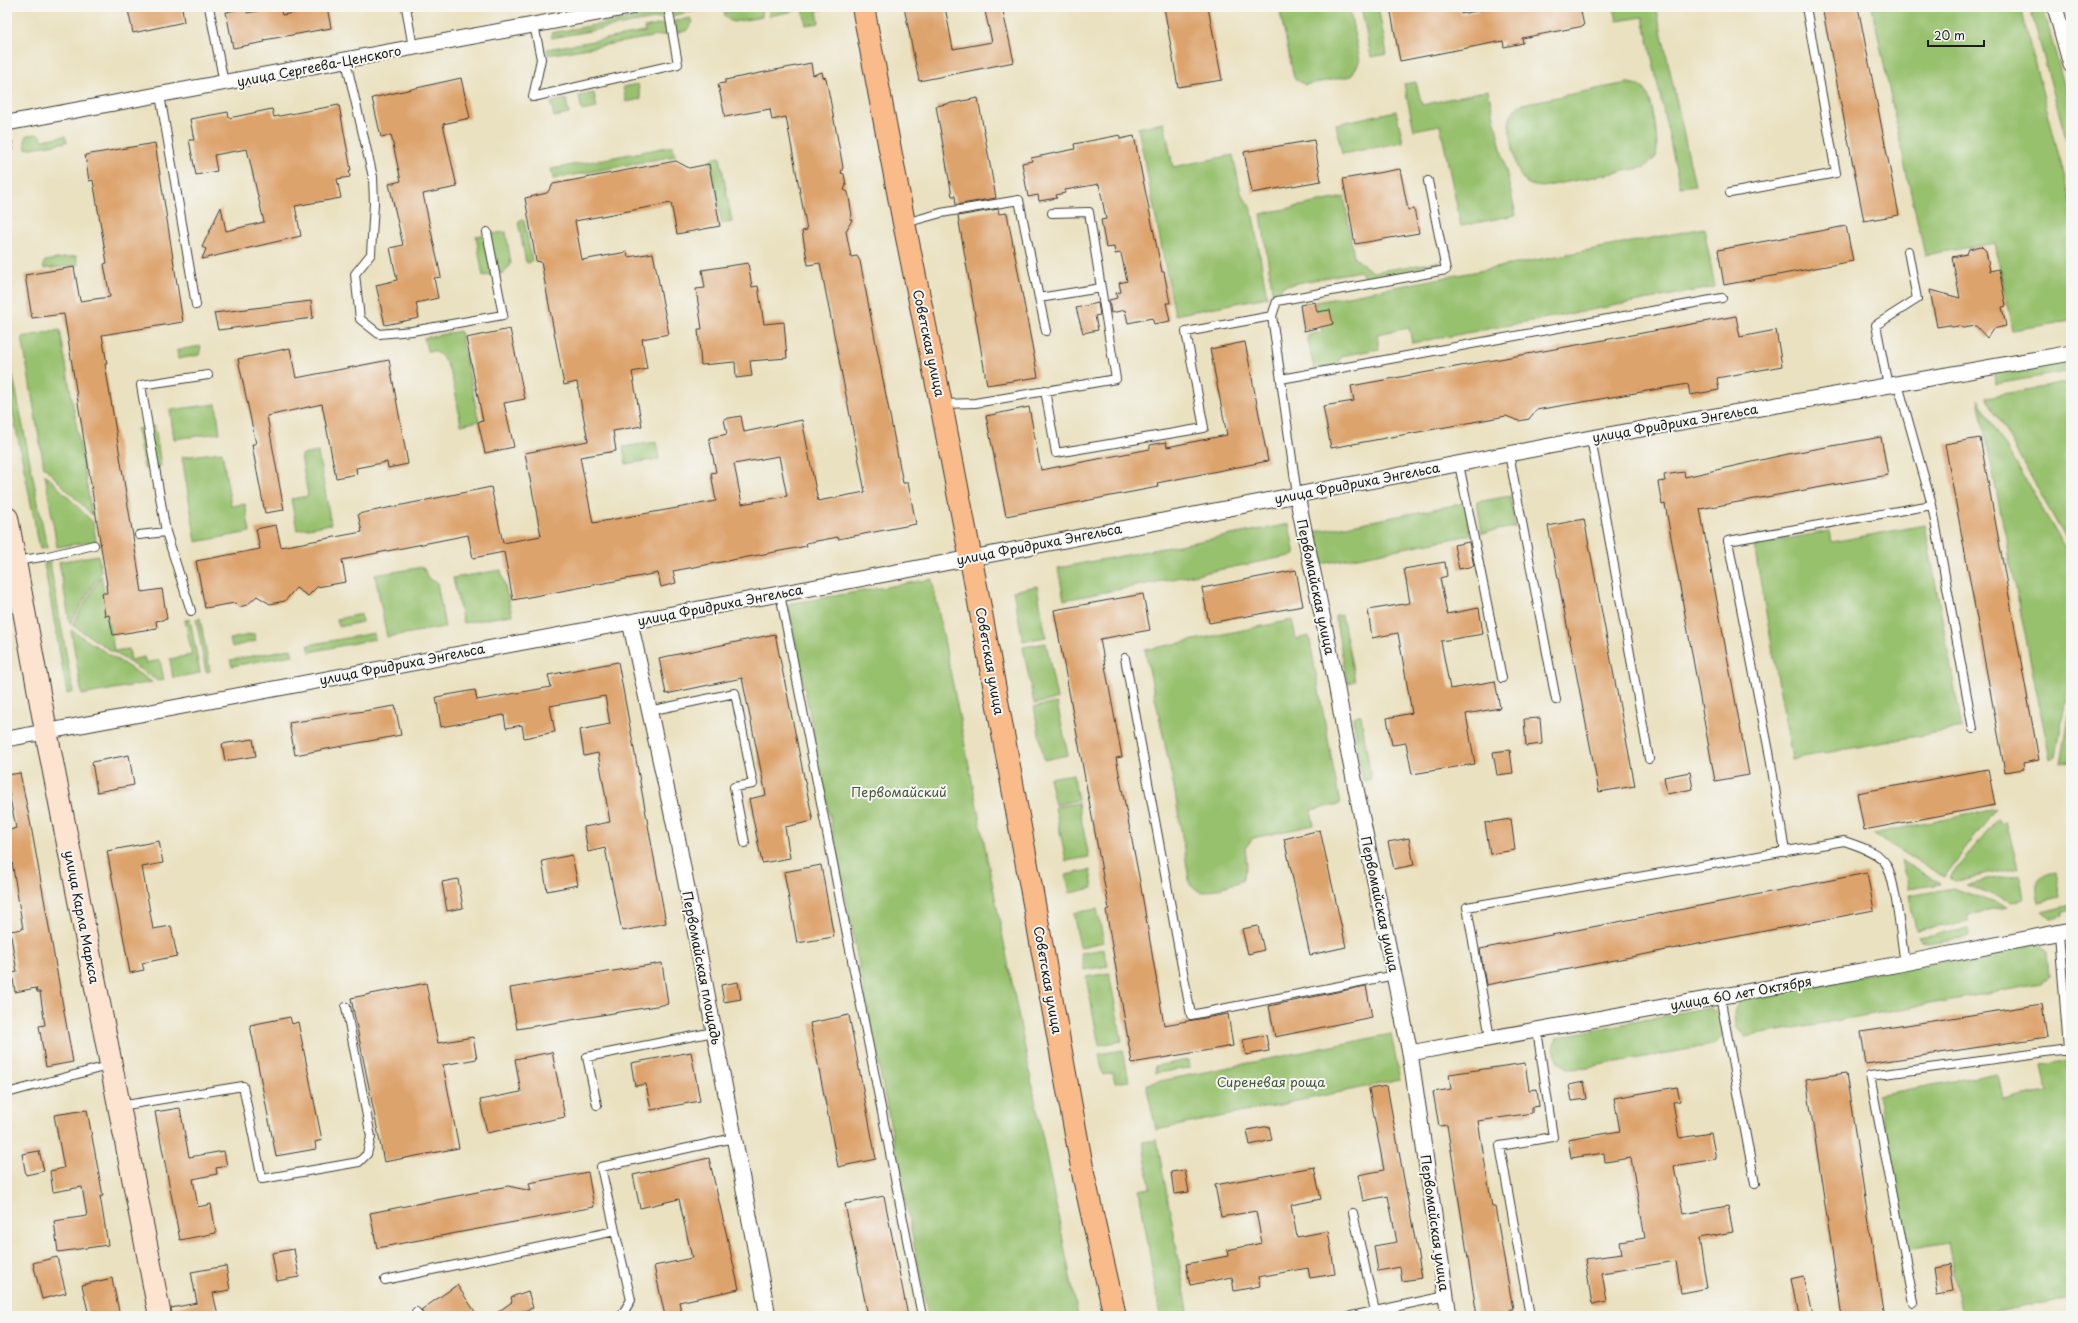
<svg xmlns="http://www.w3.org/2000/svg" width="2078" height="1323" viewBox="0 0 2078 1323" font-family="'Playpen Sans',sans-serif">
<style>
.green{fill:#98c16e;stroke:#5a6e45}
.building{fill:#dda36c;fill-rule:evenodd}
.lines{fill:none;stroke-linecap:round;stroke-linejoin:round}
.lane-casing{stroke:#3b3a35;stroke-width:10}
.street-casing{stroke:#3b3a35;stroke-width:17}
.secondary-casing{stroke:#3b3a35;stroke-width:24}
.primary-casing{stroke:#3b3a35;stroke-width:24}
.lane{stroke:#fff;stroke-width:8}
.street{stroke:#fff;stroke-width:15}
.secondary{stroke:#fde4d1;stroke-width:22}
.primary{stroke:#fabb8b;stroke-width:22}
.labels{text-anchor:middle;stroke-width:4;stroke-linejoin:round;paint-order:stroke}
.street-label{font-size:13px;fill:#1c1c1c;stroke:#f6f6f2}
.park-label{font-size:13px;fill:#475639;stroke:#f6f6f2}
</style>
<rect width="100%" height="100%" fill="#f6f6f2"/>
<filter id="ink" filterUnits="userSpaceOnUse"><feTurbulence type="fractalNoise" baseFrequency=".025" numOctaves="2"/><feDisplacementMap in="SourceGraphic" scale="8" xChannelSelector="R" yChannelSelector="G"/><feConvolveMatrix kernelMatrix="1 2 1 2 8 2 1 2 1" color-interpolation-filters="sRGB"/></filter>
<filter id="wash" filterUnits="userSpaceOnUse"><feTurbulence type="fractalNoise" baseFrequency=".012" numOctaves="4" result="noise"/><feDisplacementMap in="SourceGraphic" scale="16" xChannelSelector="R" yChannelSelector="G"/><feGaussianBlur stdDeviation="0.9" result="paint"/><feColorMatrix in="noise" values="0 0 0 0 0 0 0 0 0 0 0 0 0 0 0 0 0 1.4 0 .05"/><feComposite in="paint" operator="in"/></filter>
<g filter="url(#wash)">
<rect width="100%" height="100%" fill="#eae1c0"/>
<path class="green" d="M696,7H702V10L552,38L551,33Z
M753,7H761L762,17L733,22L726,18L724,13Z
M768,7H823V9L817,10L819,23L806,25L803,9L769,16Z
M1279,7H1349L1360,61L1351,76L1305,85L1294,78Z
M1361,7H1378L1387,54L1371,57Z
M1614,7H1656L1695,185L1680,187L1643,17L1617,21Z
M1872,7H2020L2071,201V321L2012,330L1995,243L1925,255L1907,176Z
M2030,7H2043L2071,111V157Z
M690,18L693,22L686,31L548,55L547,49L645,32L644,28Z
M1416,82L1422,105L1488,90L1516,215L1461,226L1440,125L1414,130L1404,84Z
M1627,83C1633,83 1640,85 1644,89C1654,99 1659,145 1656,157L1645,167L1542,187C1535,186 1528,186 1523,179C1514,169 1512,139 1509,125C1510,115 1513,109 1522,104Z
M638,84L641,99L626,102L623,87Z
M594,93L597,108L582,111L579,96Z
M566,99L569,114L554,117L551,102Z
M1396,111L1403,142L1342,154L1336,124Z
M1164,122L1173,167L1233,155L1241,193L1252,210L1267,297L1175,315L1138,128Z
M36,134L41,136L42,140L65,136L67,142L26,149L25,142L27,135Z
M673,146L675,156L553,179L551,169Z
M720,157L732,222L722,224L710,159Z
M1344,197L1354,257L1372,272L1438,262L1440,264L1438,267L1368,283L1360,271L1282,286L1274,303L1261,214Z
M522,219L524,221L532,261L528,263L526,262L518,222Z
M1704,228L1715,287L1412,343L1409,328L1377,334L1379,349L1341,356L1337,365L1314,369L1307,335L1322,332L1316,302Z
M506,232L511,264L504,273L483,276L476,236Z
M76,256L78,265L44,269L43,264L45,261Z
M60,330L92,515L44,467L22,337Z
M460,331L479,421L461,425C457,406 453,346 427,351L424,338Z
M7,346L47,548L40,549L7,383Z
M201,346L199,355L178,359L177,350Z
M2071,357V371L1996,384L1993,372Z
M2071,382V548L1986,397Z
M1978,399L2071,558V668L2056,756L2050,759Z
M216,404L220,433L174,439L170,410Z
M155,426L161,466L144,469L137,429Z
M656,442L659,459L626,464L623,447Z
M222,452L231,506L245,504L250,532L196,542L182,457Z
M318,452L331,524L297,530L291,499L308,496L301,455Z
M45,474L93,522L96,541L57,547Z
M1510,496L1515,527L1482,533L1477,502Z
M1465,503L1471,535L1321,564L1315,532Z
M1289,524L1295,555L1064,600L1058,568Z
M1925,525L1962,728L1792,759L1754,545L1830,531L1832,542Z
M98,555L101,571L70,624L59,562Z
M50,563L73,692L67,694L44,564Z
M423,567L428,578L437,583L445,627L387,637L375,575Z
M501,570L512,615L463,623L453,578Z
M101,575L114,651L129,649L131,660L144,657L146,663L160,660L164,680L158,681L72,625Z
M932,579L1078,1316H928L788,604Z
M1037,586L1046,637L1023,641L1013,591Z
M361,614L362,622L339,627L337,619Z
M1342,615L1355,681L1347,683L1335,616Z
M200,618L210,671L206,672L196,619Z
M190,619L200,673L173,678L170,659L192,655L185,620Z
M1292,620L1296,639L1309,636L1340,804L1311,810L1314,825L1253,838L1245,848L1247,866L1242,881L1202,893L1190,885L1174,787L1145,650Z
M71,630L152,682L82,695Z
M374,633L375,639L310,652L308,645Z
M254,634L256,641L232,647L230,639Z
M1046,643L1057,699L1034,704L1023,647Z
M291,649L293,655L232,666L230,660Z
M1057,703L1068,755L1044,760L1034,707Z
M2071,705V761L2061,763Z
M1361,715L1371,779L1363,781L1353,717Z
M1073,774L1078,800L1055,805L1049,778Z
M1078,803L1089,857L1066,861L1055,807Z
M1996,809L1944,877L1873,834Z
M1997,819H1999L2000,822L2006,821L2018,868L1954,881L1949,878Z
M1901,860L1941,884L1908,889Z
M1090,870L1093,888L1070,893L1066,875Z
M2056,872L2061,897L2039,902C2034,885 2036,875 2056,872Z
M2020,874L2024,900L2011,902L1966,884Z
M1953,888L2007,907L1968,915L1969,922L1916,930L1909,896Z
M2071,904V910L2063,911V915L2050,918L2042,911Z
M1097,909L1104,942L1080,947L1073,913Z
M1968,929L1969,937L1928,943L1921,941L1918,937Z
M2036,943L2047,952L2049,976L2041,984L1745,1037C1732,1023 1729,1011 1744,997Z
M1104,949L1108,966L1084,970L1081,953Z
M1109,973L1122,1041L1099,1045L1086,977Z
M1709,1007L1720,1015L1723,1036L1713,1045L1588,1067L1568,1068L1558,1062L1553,1049L1557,1037Z
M1391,1034L1400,1080L1156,1130L1146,1084Z
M1123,1050L1129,1081L1115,1083L1113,1073L1103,1075L1099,1054Z
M1188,1060L1189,1068L1156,1073L1155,1066Z
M2066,1061L2071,1089V1298L1974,1316H1962L1948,1243L1907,1250L1878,1095L1998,1073L2003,1100L2047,1092L2042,1065Z
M1157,1140L1189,1316H1160L1139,1190L1150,1188L1143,1142Z"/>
<g id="blocks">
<path class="building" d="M141,7H182L184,22L133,33L128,10Z
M280,7L282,15L327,7L331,28L264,40L265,42L233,48L226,12L246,8L247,13Z
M904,7H945L953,49L992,42L984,7H1002L1014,62L919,81Z
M1164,7H1208L1222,80L1178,87Z
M1390,7H1459L1461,14L1498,7H1580L1584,26L1522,38L1523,43L1504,47L1503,41L1400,61Z
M1822,7H1858L1899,215L1864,221Z
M811,63L813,75L822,72L823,77L826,78L843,167L841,173L844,174L846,185L844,190L848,192L852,215L850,219L852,220L846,231L851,257L857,256L860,261L903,483H908L916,524L838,539V537L806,543L807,546L673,571L676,583L661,587L658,573L513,600L504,552L473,558L468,535L342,560L346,582L317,587L308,596L296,588L285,601L270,604L257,596L247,605L239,607L235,603L205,608L196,561L260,549L256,529L276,525L281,547L362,532L358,514L491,487L503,543L541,536L525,453L588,441L577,382L564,385L541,262L536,261L525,198L547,193L553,184L676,161L689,168L709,164L720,226L677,234L671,203L575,221L582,260L627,252L628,257L653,253L669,334L642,339L647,369L632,372L642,426L613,431L616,451L580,457L593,523L716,501L711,473L716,472L709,438L727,434L724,419L741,416L744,432L802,420L818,501L865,492L820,263L808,265L802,231L807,230L786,117L772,120L770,109L725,117L718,84L725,83V80ZM779,456L787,496L742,504L734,464Z
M461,78L470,118L443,124L457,187L423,194L441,277L434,278L438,298L416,303L419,318L385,325L376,285L397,280L390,248L403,245L389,184L401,181L391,135L381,137L372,98Z
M978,98L996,198L956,205L955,196H952L936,106Z
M339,105L351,170H349L350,177L337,179L341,198L295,206L301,236L202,259L206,249L202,247L221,207L226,231L264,222L247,149L214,155L217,171L196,175L189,140H194L190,119L228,112L229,118L272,109L274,117Z
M1120,135V139L1134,136L1162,272H1164L1170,303H1166L1170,321L1154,324L1152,318L1128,323L1125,310L1111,313L1109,300L1117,298L1116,293L1121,292L1119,283L1127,281L1121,253L1115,254L1114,247L1106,248L1101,220L1106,219L1099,184L1065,190V193L1056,195L1057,198L1039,201L1038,195L1028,197L1022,163L1032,161L1031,158L1075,149L1074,144Z
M1314,140L1321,181L1252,193L1244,152Z
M155,143L183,322L102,335L107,364H105L142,592L162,589L167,619L156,621L157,628L113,635L109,615L105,616L102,593H107L106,585H107L64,314L32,318L25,275L74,267L80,301L110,297L104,264L107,263L93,180L89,181L85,155Z
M1400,169L1408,210L1414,209L1419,233L1355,244L1343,179Z
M998,209L999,214L1007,213L1038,377L987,385L958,216Z
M1846,226L1853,261L1724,285L1718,250Z
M1981,246L1986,251L1990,271L1999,269L2006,306L2002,307L2006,326L1993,329L1987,338L1976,326L1963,328L1959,326L1952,327L1949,325L1937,327L1930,290L1960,298L1952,257L1967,254L1969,249Z
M748,263L752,287L758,286L764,324L784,322L787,358L750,361L752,376L736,378L735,362L701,365L698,329H702L696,289L705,288L702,270Z
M311,301L313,318L218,330L214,313Z
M1315,302L1317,312L1330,310L1333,324L1304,331L1300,305Z
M1098,303L1100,315L1095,316L1098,330L1083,333L1076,308Z
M1736,316L1740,337L1776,330L1782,366L1717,378L1719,390L1690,395L1688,384L1536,410L1529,419L1519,421L1506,416L1331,448L1323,406L1354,401L1351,386Z
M510,329L525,399L504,403L514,447L485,453L478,422L483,421L466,338Z
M1245,342L1268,461L1157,483L1158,487L1006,516L986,416L1029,407L1041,470L1150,449V445L1166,442L1167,447L1227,435L1210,349Z
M290,348L296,378L389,360L408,464L388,468L387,462L356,468L357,474L336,478L322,404L267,416L284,510L265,513L253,451L252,444H256L238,359Z
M1881,437L1888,475L1700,509L1749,775L1715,781L1665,504L1662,505L1658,482L1665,481L1664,475L1684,472L1685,477L1788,454Z
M1980,438L2039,760L2023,763L2024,769L2005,772L1945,444Z
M1584,519L1635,786L1599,792L1548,526Z
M1469,542L1474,566L1459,569L1454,545Z
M1445,562L1447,576L1440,578L1447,614L1479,608L1483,634L1441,641L1450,689L1495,681L1500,708L1466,714L1475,764L1412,774L1406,743L1392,745L1387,718L1412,713L1398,633L1372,638L1368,610L1410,603L1404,569Z
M1296,570L1303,606L1209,623L1202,588Z
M1143,594L1150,630L1100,639L1122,757L1116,758L1140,882L1164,1025L1228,1014L1233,1046L1132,1063L1106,910L1109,909L1054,610Z
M775,634L813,821L785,827L790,858L762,863L749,799L766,795L742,678L666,694L659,658Z
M618,662L666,923L622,931L605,848L588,852L584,827L610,822L598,753L584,756L580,730L610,724L605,696L550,706L555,732L524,738L522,725L506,728L504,715L441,727L436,697L475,690L477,700L551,687L548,675Z
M395,706L401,735L295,755L289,723Z
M1540,718L1542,744L1526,746L1524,719Z
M253,739L256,756L225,761L222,744Z
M1510,750L1513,773L1497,775L1493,752Z
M129,755L134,785L97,792L92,762Z
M1988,769L1995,805L1864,830L1857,793Z
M1690,772L1693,789L1667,794L1664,777Z
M20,773L31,826L73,1062L46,1067L39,1026L45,1025L40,992H37L36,988L15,992L12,973L17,972L10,931L23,929L7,831L16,828L9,793H7V775Z
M1511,819L1515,850L1490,854L1485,823Z
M1320,830L1346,947L1310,955L1284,839Z
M1409,838L1414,865L1394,869L1388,842Z
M159,841L163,863L142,867L153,929L171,926L177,956L142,963L144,970L130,973L107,851Z
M572,855L578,885L547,891L542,861Z
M821,865L834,937L797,943L784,872Z
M1867,873L1874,910L1486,985L1480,949Z
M458,879L463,908L447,911L442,882Z
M1258,926L1264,950L1248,954L1242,929Z
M662,963L668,1004L517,1029L510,988Z
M738,982L741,999L724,1002L721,985Z
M426,983L438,1043L473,1037L477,1059L443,1065L459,1148L384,1162L351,998Z
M1366,986L1372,1017L1275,1037L1269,1006Z
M2042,1004L2047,1037L1866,1064L1861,1032Z
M849,1015L876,1159L838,1167L810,1023Z
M290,1017L292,1024L298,1022L322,1140L315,1142L316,1149L276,1156L250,1025Z
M1266,1035L1269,1051L1246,1055L1243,1040Z
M552,1052L565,1117L487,1133L480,1100L521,1092L515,1059Z
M691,1052L700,1101L651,1110L646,1084L635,1086L631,1063Z
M1525,1063L1529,1090L1537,1089L1539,1106L1532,1107V1113L1478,1121L1492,1207H1495L1513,1309H1510L1511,1316H1477L1447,1125L1439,1126L1433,1092L1451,1089L1449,1074Z
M1846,1073L1883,1316H1842L1806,1079Z
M1584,1082L1587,1099L1572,1101L1569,1085Z
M1387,1086L1422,1278L1402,1281L1400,1267L1378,1271L1374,1246L1397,1242L1388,1196L1363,1201L1358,1175L1384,1170L1369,1089Z
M1677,1087L1680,1101L1673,1102L1679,1138L1711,1133L1716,1159L1674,1166L1683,1214L1728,1206L1733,1232L1699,1238L1707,1288L1681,1293L1676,1261L1602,1273L1607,1302L1592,1305L1585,1259L1622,1254L1620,1242L1645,1238L1631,1158L1605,1162L1604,1153L1571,1158L1568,1140L1620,1131L1614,1098Z
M180,1108L189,1157L224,1151L227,1166L216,1168L217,1174L193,1179L198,1207L211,1204L216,1233L180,1240L155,1112Z
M87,1110L103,1196H100L108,1245L58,1252L54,1221L87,1216L82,1187L53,1192L50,1171L64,1168L54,1115Z
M1269,1126L1272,1140L1250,1145L1247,1130Z
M39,1151L44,1171L26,1175L22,1154Z
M709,1158L739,1289L679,1302L682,1316H665L654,1266L692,1258L679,1199L640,1208L633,1175Z
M1314,1167L1321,1199L1291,1205L1297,1237L1328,1231L1335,1274L1310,1278L1308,1268L1258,1277L1260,1286L1234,1291L1232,1277L1190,1285L1186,1264L1228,1256L1227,1250L1262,1243L1256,1211L1221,1217L1215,1185Z
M1185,1170L1189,1192L1174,1194L1171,1172Z
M588,1172L594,1207L377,1248L370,1213L508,1186L531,1191L529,1183Z
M884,1196L908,1316H868L845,1204Z
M294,1249L299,1277L277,1281L272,1253Z
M57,1257L66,1293L42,1299L33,1263Z
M1950,1264L1954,1291L1938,1294L1934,1267Z
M226,1266L230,1290L213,1293L218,1316H172L171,1308L197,1303L191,1272Z
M1804,1276L1812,1316H1797L1790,1279Z
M112,1278L120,1316H89L82,1285Z
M457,1285L478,1316H424L421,1310Z
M528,1291L533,1308L508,1316H492L512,1302L511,1297Z"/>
</g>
</g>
<g filter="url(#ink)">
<use href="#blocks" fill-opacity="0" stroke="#3b3a35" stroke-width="1"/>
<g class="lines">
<defs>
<path id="lane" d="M209,7L224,83
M406,7L413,48
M534,25L541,59L533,97L678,64L668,7
M346,61L373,177L374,203L371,254L355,274L360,319L379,334L412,331L503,315L487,232
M160,95L196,305
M7,140L9,147
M1730,193L1836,173L1806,7
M905,223L941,213L1019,200L1039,298L1101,288L1089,212L1052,213
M1039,298L1046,331
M1281,379L1722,298
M1898,384L1932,505L1973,729
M1888,386L1876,325L1917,299L1908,251
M1045,390L1056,453L1204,428L1186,332L1272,316
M942,404L975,403L1116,379L1101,288
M1591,438L1649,759
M1509,454L1556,700
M1459,464L1502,678
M1297,495L1272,316L1277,301L1446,270L1428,181
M166,532L191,611
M139,535L166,532L141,385L208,375
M16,561L48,556L94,545
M780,594L922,1316
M1125,658L1191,1015L1395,975
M649,711L735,693L753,784L734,787L745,843
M1785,852L1770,757L1728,541L1932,505
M2059,933L2068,1049L2071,1063
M1720,996L1755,1184
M1490,1038L1467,907L1844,841C1856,845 1879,852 1886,864C1896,880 1901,941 1905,963
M7,1093L111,1065
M597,1105L587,1057L714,1032
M120,1106L243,1086L262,1179L359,1162L367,1154L371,1137L346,1007
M615,1231L631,1300L621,1316
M385,1280L615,1231L601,1167L734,1138
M1914,1303L1870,1076L2068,1049
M1375,1311L1446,1296
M416,1312L419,1316
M1351,1316L1375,1311L1353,1213
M1530,1316L1500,1146L1553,1137L1537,1030"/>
<path id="street" d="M2055,7L2071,65
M7,123L630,7
M1297,495C1312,574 1332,651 1344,730L1410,1053L1449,1316
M630,622L678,841L768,1316
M7,739L1003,552L1591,438L2071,353
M1410,1053L1905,963L2071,930"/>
<path id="secondary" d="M7,518L46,731L160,1316"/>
<path id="primary" d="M863,7L904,223L941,404L977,591L1084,1178L1115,1316"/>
</defs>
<use href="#lane" class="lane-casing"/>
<use href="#street" class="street-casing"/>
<use href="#secondary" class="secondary-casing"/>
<use href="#primary" class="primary-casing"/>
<use href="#lane" class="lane"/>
<use href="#street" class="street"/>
<use href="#secondary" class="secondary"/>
<use href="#primary" class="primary"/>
</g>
</g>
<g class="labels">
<g class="street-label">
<text transform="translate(319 66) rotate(-11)" y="5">улица Сергеева-Ценского</text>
<text transform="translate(929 343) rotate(78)" y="5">Советская улица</text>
<text transform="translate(1675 423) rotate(-10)" y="5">улица Фридриха Энгельса</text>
<text transform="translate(1357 483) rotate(-11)" y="5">улица Фридриха Энгельса</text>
<text transform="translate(1039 544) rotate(-11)" y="5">улица Фридриха Энгельса</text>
<text transform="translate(1316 587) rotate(78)" y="5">Первомайская улица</text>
<text transform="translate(720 605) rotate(-11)" y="5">улица Фридриха Энгельса</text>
<text transform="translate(990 661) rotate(80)" y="5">Советская улица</text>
<text transform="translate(402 664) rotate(-11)" y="5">улица Фридриха Энгельса</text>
<text transform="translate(1380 904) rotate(78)" y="5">Первомайская улица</text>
<text transform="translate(82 917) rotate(79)" y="5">улица Карла Маркса</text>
<text transform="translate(702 968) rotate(79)" y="5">Первомайская площадь</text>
<text transform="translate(1048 980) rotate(80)" y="5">Советская улица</text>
<text transform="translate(1741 993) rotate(-10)" y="5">улица 60 лет Октября</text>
<text transform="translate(1435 1223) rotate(82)" y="5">Первомайская улица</text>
</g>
<g class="park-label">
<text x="899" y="797">Первомайский</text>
<text x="1271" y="1087">Сиреневая роща</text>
</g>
</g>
<rect width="2078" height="1323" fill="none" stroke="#f6f6f2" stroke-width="24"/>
<path d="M1928 40v6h56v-6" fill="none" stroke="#1c1c1c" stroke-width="2"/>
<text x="1934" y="40" font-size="12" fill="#1c1c1c" stroke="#f6f6f2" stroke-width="3" paint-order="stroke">20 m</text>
</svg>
